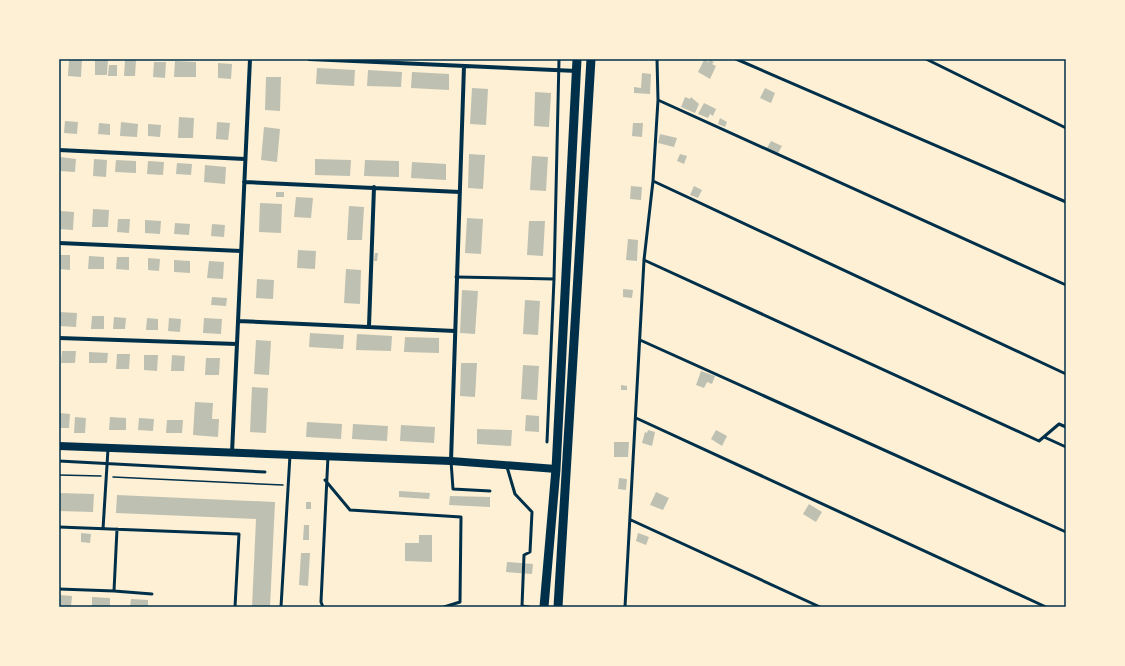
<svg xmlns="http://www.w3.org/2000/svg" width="1125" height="666" viewBox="0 0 1125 666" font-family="'Noto Sans',sans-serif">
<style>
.building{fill:#bec0b2}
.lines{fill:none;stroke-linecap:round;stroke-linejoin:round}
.path{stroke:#003049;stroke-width:1.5}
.service{stroke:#003049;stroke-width:3}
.minor{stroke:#003049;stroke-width:4}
.secondary{stroke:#003049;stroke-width:8}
.primary{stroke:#003049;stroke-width:9}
.neatline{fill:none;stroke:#003049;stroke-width:1.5}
</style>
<rect width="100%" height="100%" fill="#fdf0d5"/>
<path class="building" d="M69,59H82L81,77L68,76Z
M95,59H108L107,75H95Z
M125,60H136L135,76H124Z
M704,60L709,62L710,60L714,62L712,64L716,66L710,79L698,72Z
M175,61L196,62V77H174Z
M154,62H166L165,78L153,77Z
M218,63L232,64L231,79L218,78Z
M109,65H117V76H108Z
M317,68L355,70L354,86L316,84Z
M368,70L402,72L401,87L367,86Z
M412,72L449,74V90L411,88Z
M642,73L651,74L650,94L634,93V87L641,88Z
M266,77H281L280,111L265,110Z
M472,88L488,89L486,125L470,124Z
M765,88L775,93L771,103L760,98Z
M535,92L551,93L549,127L534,126Z
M685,97L690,99L691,97L699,104L695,113L681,107Z
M704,103L716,109L713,116L710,114L708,118L698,114Z
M179,117L194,118L193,138H178Z
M720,118L727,122L725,127L718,124Z
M65,121L78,122L77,134L64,133Z
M121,122L138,124L137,137L120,136Z
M217,122L230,123L228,140L216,139Z
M99,123L110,124V135L98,134Z
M633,123H643L642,137L632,136Z
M148,124L161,125L160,137L148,136Z
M264,127L280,129L277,162L261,160Z
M660,134L677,138L674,147L658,143Z
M771,141L782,146L778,153L767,148Z
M469,154L485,155L483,189L468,188Z
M680,154L687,156L684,164L677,161Z
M532,156L548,157L546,191L530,190Z
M60,157L76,159L75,172L59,171Z
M94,159L107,160L106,177L93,176Z
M315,159L351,160L350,176L315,175Z
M116,160L136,161V173L115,172Z
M365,160L399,161V177L364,176Z
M148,161L164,162L163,175L147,174Z
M412,162L446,164V180L411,178Z
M177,163L192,164L191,175L176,174Z
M205,165L226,167L225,184L204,182Z
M631,186L642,187L641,200L630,199Z
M694,186L702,190L698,198L690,195Z
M276,192H284V197H276Z
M296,197L313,198L311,218L294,217Z
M260,203L282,204L281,233L259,232Z
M349,206L364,207L362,240H347Z
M93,209L109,210L108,227H92Z
M59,211L74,212L73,230L59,229Z
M467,218L483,219L481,254L465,253Z
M118,219H130L129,233L117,232Z
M145,220L161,221L160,234L145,233Z
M529,221H545L543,256L527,255Z
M175,223L190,224L189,235L174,234Z
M212,224L225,225L224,237L211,236Z
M628,239L638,240L637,261L626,260Z
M298,250L316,251L315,269L297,268Z
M375,253H378L377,261H374Z
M59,255H70V270L59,269Z
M89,256L104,257V269H88Z
M117,257H129V270L116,269Z
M148,258L160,259L159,271L148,270Z
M174,260L190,261V273L174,272Z
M209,261L224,262L223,279L207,278Z
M346,269L361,270L360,304L344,303Z
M257,279L274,280L273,299L256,298Z
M623,289L633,290L632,298L623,297Z
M462,290L478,291L475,334L460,333Z
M212,297L227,298L226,306L211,305Z
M525,300L540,301L538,335L523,334Z
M59,312L77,313L76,327L59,326Z
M92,316H104V329H91Z
M114,317L126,318L125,329H113Z
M147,318L158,319V330H146Z
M169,318L181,319L180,332L168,331Z
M204,318L222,319L221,334L203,333Z
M310,333L344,335L343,349L309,347Z
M357,334L392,336L391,351L356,350Z
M405,337L439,338V353L404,352Z
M256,340L271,341L269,375L254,374Z
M62,351H76L75,363H61Z
M89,352L108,353L107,363H89Z
M117,354H130L129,369H116Z
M144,355H158L157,371L144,370Z
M172,355L185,356L184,371H171Z
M206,358H220L219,375H205Z
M461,363H477L475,397L460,396Z
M523,365L539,366L537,400L521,399Z
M701,371L715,376L712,384L707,382L704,388L696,385Z
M621,385L627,386V390H621Z
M252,387L268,388L266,433L250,432Z
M195,402L213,403L212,419H219L218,437L193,435Z
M59,413L70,414L69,428H59Z
M526,415L539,416V432L525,431Z
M75,417L86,418L85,433H74Z
M110,417L126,418V430H109Z
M139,418L154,419L153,431L138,430Z
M167,420H183L182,433H166Z
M307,422L342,424L341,439L306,437Z
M353,424L388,426L387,441L352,439Z
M401,425L435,427L434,443L400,441Z
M477,429L512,430L511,446L477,444Z
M648,430L655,432L652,446L642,443L645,432L647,433Z
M716,430L727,436L722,446L711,439Z
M614,442H629L628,457H614Z
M619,478L627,479L626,490L618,489Z
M399,491L430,493L429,499L399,497Z
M656,492L669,498L663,510L650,505Z
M59,493L94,494L93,512L59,511Z
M117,495L275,502L270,607H252L256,519L116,513Z
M450,496L490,497V507L449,505Z
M306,502H311V509H306Z
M809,504L822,512L816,522L803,514Z
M304,525H309V540H303Z
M81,533L91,534L90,543L81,542Z
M638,533L649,537L646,545L636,541Z
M419,535H432V562L405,561V543H419Z
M301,553H310L308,586L299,585Z
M507,562L533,564L532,574L506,572Z
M59,595L72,596L71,607H59Z
M92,597L110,598V607H92Z
M131,599L148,600V607H130Z"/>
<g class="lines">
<path class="path" d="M59,475L101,476
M113,477L283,485"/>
<path class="service" d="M736,59L1066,202
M926,59L1066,128
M658,100L1066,285
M653,181L1066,374
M644,260L1039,441L1059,424L1066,427
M456,277L554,279
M640,340L1066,532
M636,418L1046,607
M1044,437L1066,447
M547,442L554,279L559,59
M59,461L265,472
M451,461L453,489L490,491
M507,467L515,494L532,512L530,552L524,555L522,606L529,607
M325,480L350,510L461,517L460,602L444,607
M631,520L820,607
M59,527L239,534L235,607
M103,529L108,449
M59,589L114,591L117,529
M114,591L152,594
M281,607L290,455
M323,607L321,602L328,456
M625,607L644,260L653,181L658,100L657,59"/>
<path class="minor" d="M309,59L577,71
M59,150L245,159
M244,182L460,192
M59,243L241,251
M238,321L455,331
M369,326L374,187
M59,338L237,344
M232,453L250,59
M451,461L464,66"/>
<path class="secondary" d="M59,446L451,461L556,469"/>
<path class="primary" d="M544,607L556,469L577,59
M558,607L591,59"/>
</g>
<rect width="1125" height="666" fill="none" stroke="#fdf0d5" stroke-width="120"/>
<rect x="60" y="60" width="1005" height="546" class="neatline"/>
</svg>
